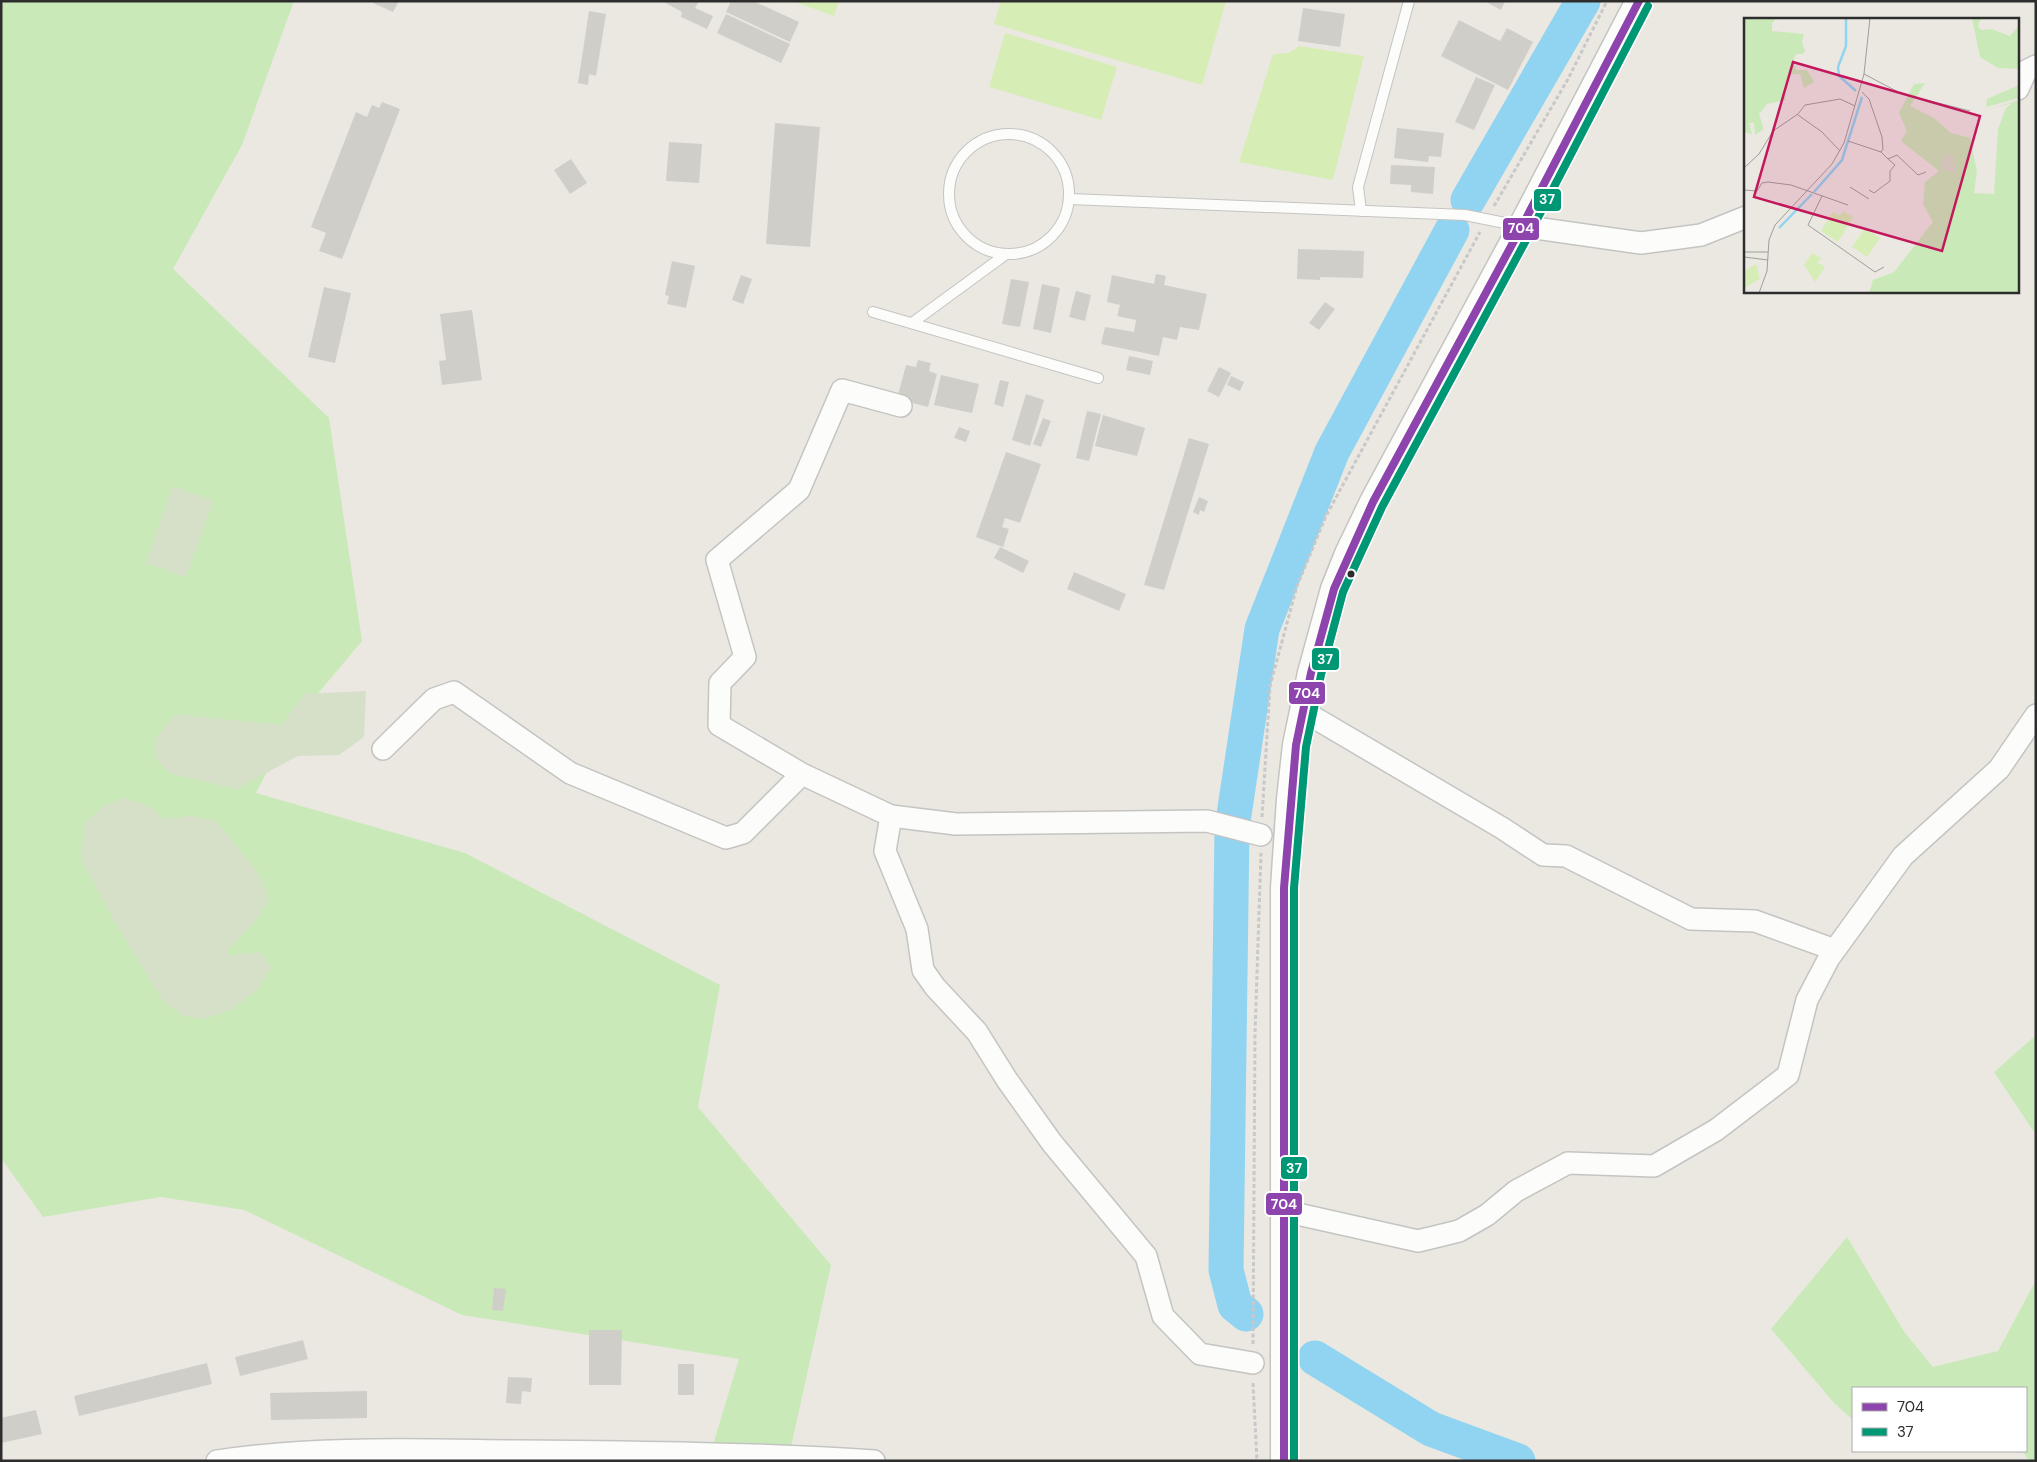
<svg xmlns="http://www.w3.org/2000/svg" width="2037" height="1462" viewBox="0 0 2037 1462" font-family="'DM Sans',sans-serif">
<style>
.green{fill:#cae9b9}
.cemetery{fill:#d6e0c9}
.pitch{fill:#d6edb6}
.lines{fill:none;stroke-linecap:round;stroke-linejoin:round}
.river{stroke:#91d4f1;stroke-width:35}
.building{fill:#d0cec9}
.service-casing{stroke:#c4c4c3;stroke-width:12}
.minor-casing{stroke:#c4c4c3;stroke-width:24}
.tertiary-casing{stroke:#c4c4c3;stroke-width:29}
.path{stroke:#c8c8c8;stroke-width:3;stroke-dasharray:4 2.5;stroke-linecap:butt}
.service{stroke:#fcfcfb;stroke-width:10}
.minor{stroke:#fcfcfb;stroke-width:21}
.tertiary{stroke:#fcfcfb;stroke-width:26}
.bus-1-casing{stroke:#fff;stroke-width:11}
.bus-2-casing{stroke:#fff;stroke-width:11}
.bus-1{stroke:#8e44ad;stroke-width:8}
.bus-2{stroke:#009775;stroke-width:8}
.bus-dot{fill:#2d2d2d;stroke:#fff;stroke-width:2}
.inset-river{fill:none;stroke:#91d4f1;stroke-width:2.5}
.inset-road{fill:none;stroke:#9f9d9a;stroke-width:1}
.view{fill:#c2185b;fill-opacity:0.15;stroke:#c2185b;stroke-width:2.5}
.inset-edge{fill:none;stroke:#2d2d2d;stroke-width:2.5}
.line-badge{stroke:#fff;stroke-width:2}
.badge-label{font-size:14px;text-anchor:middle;font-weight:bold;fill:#fff}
</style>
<rect width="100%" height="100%" fill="#ebe8e2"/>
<path class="green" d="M1,1H294L242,145L173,269L329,418L362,641L290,727L256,793L465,853L720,985L698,1107L831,1265L788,1461H708L739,1359L462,1315L244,1210L161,1197L43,1217L1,1158Z
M2036,1035V1135L1994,1072Z
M1847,1237L1905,1333L1933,1367L1998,1351L2036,1280V1461H2030L2022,1451H2026V1388H1853V1420L1835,1404L1771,1329Z"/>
<path class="cemetery" d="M173,486L213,501L186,577L146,563Z
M366,691L364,737L339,755L298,756L236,789L169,773L156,759L155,739L175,714L281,725L304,694Z
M124,798L149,806L164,819L190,816L216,821L257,871L269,899L255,922L226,952L229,955L261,952L271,967L257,990L232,1009L205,1019L183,1016L163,1001L113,919L81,858L85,823L102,807Z"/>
<path class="pitch" d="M792,1H839L834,16Z
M1001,1H1226L1202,85L994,24Z
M1005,33L1117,67L1101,120L989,87Z
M1299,46L1364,56L1333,180L1239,162L1273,54L1289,53Z"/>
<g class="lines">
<path class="river" d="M1468,200L1583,1
M1246,1314L1235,1305L1226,1270L1232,828L1262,629L1332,452L1452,230
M1315,1358L1431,1429L1518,1461"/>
</g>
<path class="building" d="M374,1H399L393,12L373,3Z
M662,1H699L695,8L713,16L707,29L681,17L682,12Z
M731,1H753L799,22L790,42L726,12Z
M1484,1H1505L1501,10Z
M1303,8L1345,14L1340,47L1298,41Z
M589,11L606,14L596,76L589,74L588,85L578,83Z
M726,14L790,44L781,63L717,33Z
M1459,20L1500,41L1507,28L1533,42L1508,90L1441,56Z
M1476,77L1495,85L1474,130L1455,122Z
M382,102L400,109L342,259L319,251L326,233L311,227L356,112L367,117L372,105L379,108Z
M775,123L820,127L810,247L766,244Z
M1397,128L1444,133L1441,157L1429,156L1428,162L1394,158Z
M669,142L702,144L699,183L666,181Z
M571,159L587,183L570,194L554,170Z
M1391,165L1435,167L1433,194L1411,192V185L1390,184Z
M1298,249L1364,251L1363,278L1320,277V280L1297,279Z
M672,261L695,266L686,308L667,304L669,296L665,295Z
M1156,274L1166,276L1164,285L1207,294L1199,330L1180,327L1177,340L1163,337L1159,356L1101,344L1105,327L1134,332L1136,320L1117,316L1120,305L1107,302L1112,275L1154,284Z
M741,275L752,279L743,304L732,300Z
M1011,279L1029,282L1020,327L1002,324Z
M1042,284L1060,288L1051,333L1033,329Z
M324,287L351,293L335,363L308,357Z
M1076,291L1091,295L1085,321L1069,317Z
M1325,302L1335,309L1319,330L1309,323Z
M472,310L482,380L442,385L439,361L446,360L440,314Z
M1129,356L1153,361L1150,375L1126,370Z
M918,360L931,363L929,371L937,374L928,407L897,399L906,365L916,367Z
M1219,367L1231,373L1219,397L1207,391Z
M941,375L979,384L972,413L934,405Z
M1231,376L1244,382L1240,391L1227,385Z
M1000,380L1009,382L1003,407L994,404Z
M1026,394L1044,400L1030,446L1012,440Z
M1087,411L1101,414L1089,461L1076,458Z
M1103,415L1145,428L1137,456L1095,446Z
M1043,418L1051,421L1041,447L1033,444Z
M959,427L970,431L966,442L954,438Z
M1189,438L1209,444L1164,590L1144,585Z
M1006,452L1041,464L1020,523L1005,518L1002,527L1009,529L1003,547L976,537Z
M1199,497L1208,501L1204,512L1200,510L1199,515L1193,512Z
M1000,547L1029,561L1023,573L994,558Z
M1074,572L1126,594L1119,611L1067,589Z
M494,1288L506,1289L503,1311L492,1310Z
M589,1330H622L621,1385H589Z
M303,1340L308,1359L240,1376L235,1357Z
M207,1363L212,1384L79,1416L74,1396Z
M678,1364H694V1395H678Z
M508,1377L532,1378L531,1392L522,1391L521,1404L506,1403Z
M367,1391V1418L271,1420L270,1393Z
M36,1410L42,1434L1,1443V1418Z"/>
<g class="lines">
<defs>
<path id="service" d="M949 194a60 60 0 1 1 120 0a60 60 0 1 1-120 0Z
M1070,199L1465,215L1520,226
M1361,211L1358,187L1409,1
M873,312L1098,378
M912,323L1005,255"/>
<path id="minor" d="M2018,89L2026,71L2036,66
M1522,226L1641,243L1701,235L1746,217
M1303,711L1502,828L1543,855L1566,856L1691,919L1755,921L1835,950
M383,749L434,699L454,692L570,773L726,838L743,833L802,774L891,816
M802,774L719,725L720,683L745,657L717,560L799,490L842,390L901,406
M1284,1211L1418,1241L1459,1231L1487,1215L1516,1191L1568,1163L1654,1166L1716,1130L1788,1075L1807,1000L1829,958L1903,856L1999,769L2036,715
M1253,1363L1200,1354L1163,1316L1146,1256L1052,1143L1007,1080L977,1032L935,987L923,970L917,929L885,851L891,816L956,824L1207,821L1261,835
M217,1461C316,1446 419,1450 519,1451C638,1452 756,1453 874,1461"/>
<path id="tertiary" d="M1284,1461V888L1290,799L1296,745L1311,673L1334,589L1348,554L1373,502L1522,226L1639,1"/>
</defs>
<use href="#service" class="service-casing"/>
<use href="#minor" class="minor-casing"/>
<use href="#tertiary" class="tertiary-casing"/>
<path class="path" d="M1494,206L1568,79L1607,1
M1262,817L1270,686L1297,586L1326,516L1480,232
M1253,1344L1255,1034L1261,853
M1253,1383L1257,1461"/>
<use href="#service" class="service"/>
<use href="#minor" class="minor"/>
<use href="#tertiary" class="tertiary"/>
<defs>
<path id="bus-1" d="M1284,1461V888L1296,745L1311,673L1334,589L1373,502L1522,226L1639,1"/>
<path id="bus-2" d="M1294,1461V888L1306,747L1321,675L1343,592L1382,507L1531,231L1648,6"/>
</defs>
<use href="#bus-1" class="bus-1-casing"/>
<use href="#bus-2" class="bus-2-casing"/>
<use href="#bus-1" class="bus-1"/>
<use href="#bus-2" class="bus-2"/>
</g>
<circle class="bus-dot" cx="1351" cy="574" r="4.5"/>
<g transform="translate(1744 18)">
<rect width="275" height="275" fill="#ebe8e2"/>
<path d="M0,0H33L28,5V13L60,16L58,24L61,33L59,36H52L49,44L52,52H63L70,64L60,70L56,56H49L43,62L40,74L42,82L23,86L15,96L20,111L11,117L10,105H5L8,116L0,114ZM228,0H237L234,8L237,12L248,11L266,18L275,7V51L254,50L236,39ZM181,65L166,88L190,100L207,115L226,120L233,153L230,175L250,176L254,111L262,90L268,85L242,92L275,82V275H125L129,262L150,254L189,204L179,186L181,164L195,153L157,123L163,113L155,95L170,66ZM275,67V80L242,89L243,81Z" fill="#cae9b9"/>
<path d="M200,135L209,137L212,155L200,152L197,143L202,140Z" fill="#d6e0c9"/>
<path d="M99,193L109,199L94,224L77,213L89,194L96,198ZM121,210L136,220L123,239L108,229ZM68,235L77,240L74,245L81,249L71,264L60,247ZM12,246L16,261L0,270V253Z" fill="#d6edb6"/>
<path class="inset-river" d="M102,0V28L94,49L95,58L112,73M70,174L98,142L118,79M35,210L68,176"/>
<path class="inset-road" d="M120,56L158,76L226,93M54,97L78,114L96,133M104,123L137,134L139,131L138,119L125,81L118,74M137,134L144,141L153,137L174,157L182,154M0,150L15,136L29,113L54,96L61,87L96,81L111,88M106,169L125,181M0,172L13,173L18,165L24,164L47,167L104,187M125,172L130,175L146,163V153L151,147L144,141M78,178L64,207L131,254L140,249M0,234H24M0,239L24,242M15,275L23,253L25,222L31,207L88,146L100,125L120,56L126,0"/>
<path class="view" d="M49,44L236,98L198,233L10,179Z"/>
<rect width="275" height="275" class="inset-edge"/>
</g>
<g class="line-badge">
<rect x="1533" y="188" width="29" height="24" rx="5" fill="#009775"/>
<rect x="1502" y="217" width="38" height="24" rx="5" fill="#8e44ad"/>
<rect x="1311" y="647" width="29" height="24" rx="5" fill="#009775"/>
<rect x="1288" y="681" width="38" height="24" rx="5" fill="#8e44ad"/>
<rect x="1280" y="1156" width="28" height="24" rx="5" fill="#009775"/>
<rect x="1265" y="1192" width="38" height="24" rx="5" fill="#8e44ad"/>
</g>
<g class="badge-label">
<text x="1547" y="204">37</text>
<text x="1521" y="233">704</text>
<text x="1325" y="664">37</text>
<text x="1307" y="698">704</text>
<text x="1294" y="1173">37</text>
<text x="1284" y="1209">704</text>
</g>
<rect width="2037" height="1462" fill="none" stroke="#2d2d2d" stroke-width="5"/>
<rect x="1852" y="1387" width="175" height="65" fill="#ffffff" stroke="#ababab"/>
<rect x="1862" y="1403" width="25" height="8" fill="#8e44ad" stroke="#ababab"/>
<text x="1897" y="1412" font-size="15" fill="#2d2d2d">704</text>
<rect x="1862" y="1428" width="25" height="8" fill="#009775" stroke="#ababab"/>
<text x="1897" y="1437" font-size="15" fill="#2d2d2d">37</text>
</svg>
